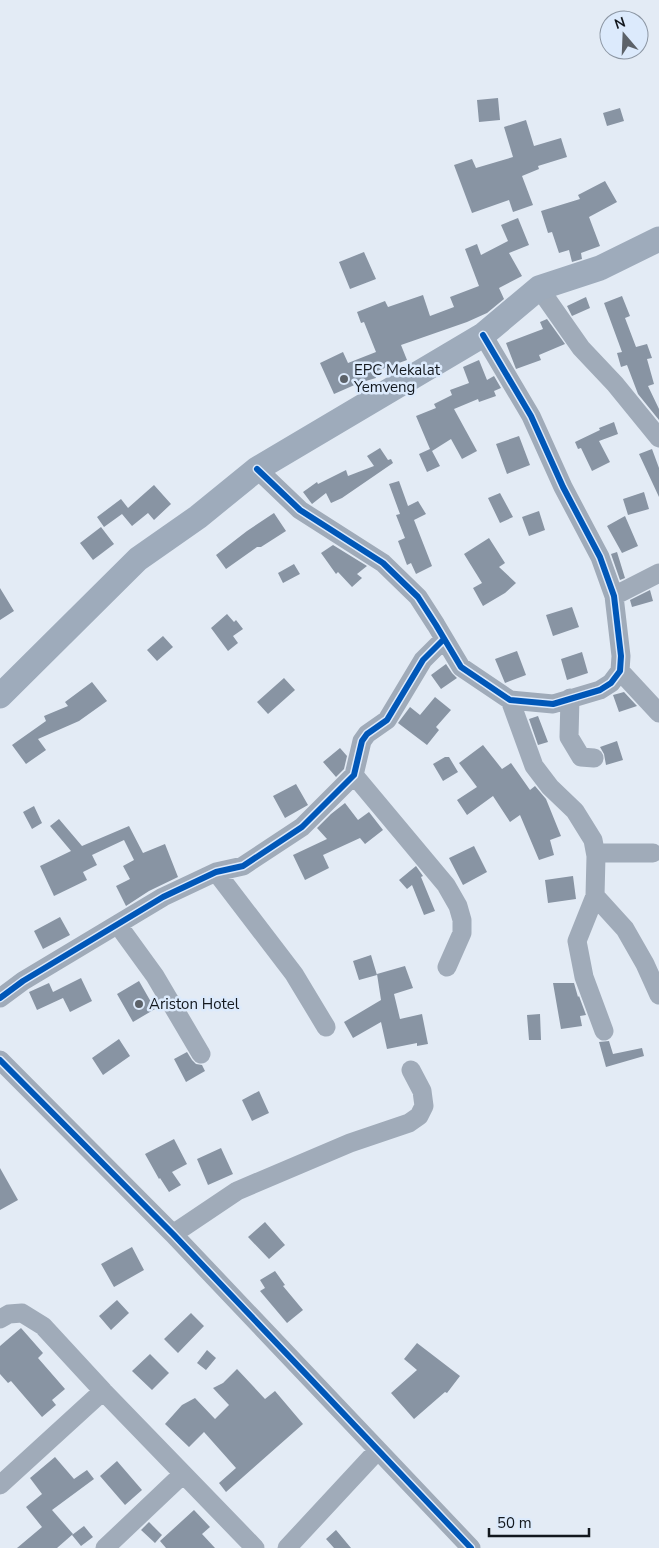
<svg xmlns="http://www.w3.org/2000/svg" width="659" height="1548" viewBox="0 0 659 1548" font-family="'Nunito Sans',sans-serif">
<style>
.building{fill:#8894a3}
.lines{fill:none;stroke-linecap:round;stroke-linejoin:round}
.minor{stroke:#a0abb9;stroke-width:19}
.major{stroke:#9eabbb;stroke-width:25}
.cycleway-casing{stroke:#dceafc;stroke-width:9}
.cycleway{stroke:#0057b8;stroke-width:6}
.poi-dot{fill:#5c6269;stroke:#dceafc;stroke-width:2}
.labels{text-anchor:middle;stroke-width:5;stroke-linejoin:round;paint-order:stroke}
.poi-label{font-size:15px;fill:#13181e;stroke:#dceafc;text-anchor:start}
</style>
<rect width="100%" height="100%" fill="#e3ebf5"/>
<path class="building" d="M498,98L500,120L479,122L477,100Z
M620,108L624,121L607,126L603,113Z
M526,120L534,146L561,138L567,157L538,166L539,169L522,176L533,205L513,212L509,200L472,213L454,165L472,159L476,168L513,157L504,127Z
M605,181L617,202L589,217L600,246L581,253L582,259L572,262L569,250L559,253L552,232L548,233L541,211L580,199L578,195Z
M518,218L529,245L509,253L522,276L499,288L504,299L487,313L467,322L401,345L407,360L374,372L376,378L359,383L334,394L320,363L343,352L348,363L376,352L364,322L361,323L357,312L385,301L388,307L423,295L430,316L454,307L450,297L479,286L465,249L477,244L481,255L508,241L501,225Z
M364,252L376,279L350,289L339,262Z
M622,296L630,316L625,318L636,347L647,344L652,358L647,359L654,384L648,386L659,409V420L638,394L627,365L621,367L617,353L622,352L604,303Z
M586,297L590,308L572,316L567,306Z
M547,319L565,344L539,355L541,360L516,369L506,343L543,329L540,322Z
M479,360L487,380L494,376L501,388L494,391L496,396L479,402L478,399L454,409L477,451L462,459L451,439L432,451L440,466L427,472L419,454L430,449L416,416L436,408L434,404L452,395L450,390L469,383L463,367Z
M614,422L618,434L599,441L610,462L592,471L581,448L578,449L575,442L600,430L599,428Z
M519,436L530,465L507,474L496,444Z
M380,448L388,460L391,459L393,463L342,498L331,503L326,493L312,504L303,492L317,482L318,484L346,470L348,476L374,466L367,456Z
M652,449L659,468V497L639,454Z
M399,481L408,506L418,501L426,514L414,520L432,566L416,574L411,563L407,565L398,541L405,538L396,515L400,514L389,484Z
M154,485L171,504L154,520L148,513L132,526L122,514L104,527L97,517L121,499L128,508Z
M644,492L649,509L628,515L623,499Z
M500,493L513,517L500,523L488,498Z
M539,511L545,530L529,536L522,517Z
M274,513L286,531L261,547H257L226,569L216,555L247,531Z
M625,516L638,546L622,553L607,526Z
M101,527L114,544L93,560L80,543Z
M489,538L505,563L499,567L516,583L505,593L483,606L473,588L482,583L464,554Z
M333,545L367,566L357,574L362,578L352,587L338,572L336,574L321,553Z
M617,552L625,578L620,580L611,554Z
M294,564L300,574L283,583L278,573Z
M0,588L14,611L0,620Z
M650,590L653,601L632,607L630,600Z
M572,607L579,627L553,636L546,615Z
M227,614L234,622L236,620L243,629L233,636L238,643L228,651L211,628Z
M163,636L173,647L157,661L147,650Z
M517,651L526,675L505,683L495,659Z
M582,652L588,673L567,680L561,659Z
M446,664L452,673L457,678L441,689L431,675Z
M284,678L295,690L268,714L257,702Z
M92,682L107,701L79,721L38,739L46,750L26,764L12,745L46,721L44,716L68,706L65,702Z
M624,692L637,706L619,712L613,695Z
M435,697L451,710L436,727L439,730L427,745L398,723L410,707L420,715Z
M538,716L548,742L538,745L529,719Z
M617,741L623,760L606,765L604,754L600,747Z
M483,745L502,769L511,763L530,790L535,786L546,799L561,836L550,840L554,855L539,860L520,815L510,822L493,796L467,815L457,800L477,787L459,763Z
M340,748L347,756L344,769L336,777L323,762Z
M445,757H449L458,772L443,781L433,764Z
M296,784L308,805L285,818L273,796Z
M345,803L358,820L369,812L383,830L365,844L360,838L323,855L329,868L305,880L293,855L327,839L317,828L331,814Z
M34,806L42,823L32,829L23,812Z
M59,819L82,846L129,826L143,853L165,844L178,877L149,891L126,906L116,886L130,879L123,866L134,860L124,840L92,855L97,865L83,872L87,880L54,896L40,866L71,851L50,826Z
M474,846L487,872L463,885L449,858Z
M416,866L423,876L421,877L435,911L424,915L412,885L407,889L399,880Z
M573,876L576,899L548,903L545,880Z
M60,917L70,935L43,949L34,931Z
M371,955L377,975L359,980L353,961Z
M405,966L413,988L394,994L400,1019L422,1014L428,1044L417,1046V1043L387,1049L381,1022L353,1038L344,1022L381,1000L377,974Z
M81,978L92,1001L70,1012L63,998L37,1010L29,992L49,983L53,992Z
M139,981L155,1009L133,1022L117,994Z
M553,983H574L578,997L579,996L586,1015L580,1016L582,1026L561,1029Z
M540,1014L541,1040H529L527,1015Z
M119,1039L130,1056L103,1075L92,1058Z
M609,1041L613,1054L642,1048L644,1056L606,1067L599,1042Z
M187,1052L192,1060L196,1064L202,1065L205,1071L186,1082L174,1059Z
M259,1091L269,1113L252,1121L242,1100Z
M174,1139L187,1164L172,1172L181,1185L169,1192L160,1178L159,1179L145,1154Z
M221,1148L233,1174L208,1185L197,1159Z
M0,1168L18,1200L0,1210Z
M265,1222L285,1245L269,1259L248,1237Z
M132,1247L144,1270L114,1287L101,1264Z
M275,1271L285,1285L283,1286L303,1310L287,1323L260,1291L265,1288L260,1280Z
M117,1300L129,1313L111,1330L99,1316Z
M191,1313L204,1326L178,1353L164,1339Z
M21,1328L43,1353L38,1358L65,1389L52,1400L56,1405L42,1417L11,1381L8,1383L0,1374V1346Z
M417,1343L460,1376L447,1393L445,1392L414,1419L391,1393L417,1370L404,1359Z
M207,1350L216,1358L206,1370L197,1363Z
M150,1354L169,1373L152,1390L132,1371Z
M237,1369L265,1399L275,1391L303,1424L226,1492L219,1483L236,1468L204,1432L189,1447L165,1424L182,1405L195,1398L215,1419L229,1405L213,1388L223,1383Z
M55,1457L74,1479L87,1470L94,1479L52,1510L73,1534L57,1548H17L42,1527L26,1507L42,1494L30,1478Z
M117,1461L142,1490L125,1505L100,1476Z
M194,1510L210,1527L202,1534L215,1548H166L160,1541Z
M149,1522L162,1535L155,1543L141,1530Z
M84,1526L93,1537L81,1546L72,1535Z
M336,1530L351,1548H334L326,1539Z"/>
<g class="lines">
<path class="minor" d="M539,288L581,348L615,384L659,438
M257,469L300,510L383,563L418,597L436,625L461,667L510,700L553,704L600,690L611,683L620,671L621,656L614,596L600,557L563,487L531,416L483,335
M614,596L659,573
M620,671L659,713
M570,698L569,737L581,757L594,758
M510,700L534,766L550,787L575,811L593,840L596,856L595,896L577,941L584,977L604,1031
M354,775L446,885L458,906L462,920V933L447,967
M596,856L603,853H653
M216,872L294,974L326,1027
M595,896L625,929L645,964L659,995
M118,925L155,976L201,1054
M0,998L23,981L163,897L216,872L243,866L302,827L354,775L362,741L367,734L387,720L423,660L444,639
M0,1060L173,1234L471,1548
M173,1234L237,1191L350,1143L409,1123L419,1116L424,1106L422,1091L411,1070
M0,1319L9,1314L22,1313L43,1326L103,1391L255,1548
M0,1485L103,1391
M105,1548L183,1474
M287,1548L378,1450"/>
<path class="major" d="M0,696L138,559L198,517L257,469L483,335L539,288L600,268L659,239"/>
<defs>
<path id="cycleway" d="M257,469L300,510L383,563L418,597L436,625L461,667L510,700L553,704L600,690L611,683L620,671L621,656L614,596L600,557L563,487L531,416L483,335
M0,998L23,981L163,897L216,872L243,866L302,827L354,775L362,741L367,734L387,720L423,660L444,639
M0,1060L173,1234L471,1548"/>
</defs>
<use href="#cycleway" class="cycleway-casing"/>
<use href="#cycleway" class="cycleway"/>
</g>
<g class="poi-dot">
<circle cx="344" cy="379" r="5"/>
<circle cx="139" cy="1004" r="5"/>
</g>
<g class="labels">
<g class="poi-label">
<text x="354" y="375">EPC Mekalat<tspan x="354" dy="17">Yemveng</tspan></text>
<text x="149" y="1009">Ariston Hotel</text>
</g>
</g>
<g transform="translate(624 35) rotate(341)"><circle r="24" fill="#dceafc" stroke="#8c96a3"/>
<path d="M0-4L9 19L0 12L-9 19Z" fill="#5c6269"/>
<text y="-8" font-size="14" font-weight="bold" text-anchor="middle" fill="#13181e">N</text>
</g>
<path d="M489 1528v8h100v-8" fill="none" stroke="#13181e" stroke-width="2.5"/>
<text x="497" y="1528" font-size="15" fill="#13181e" stroke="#dceafc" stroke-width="4" paint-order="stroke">50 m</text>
</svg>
